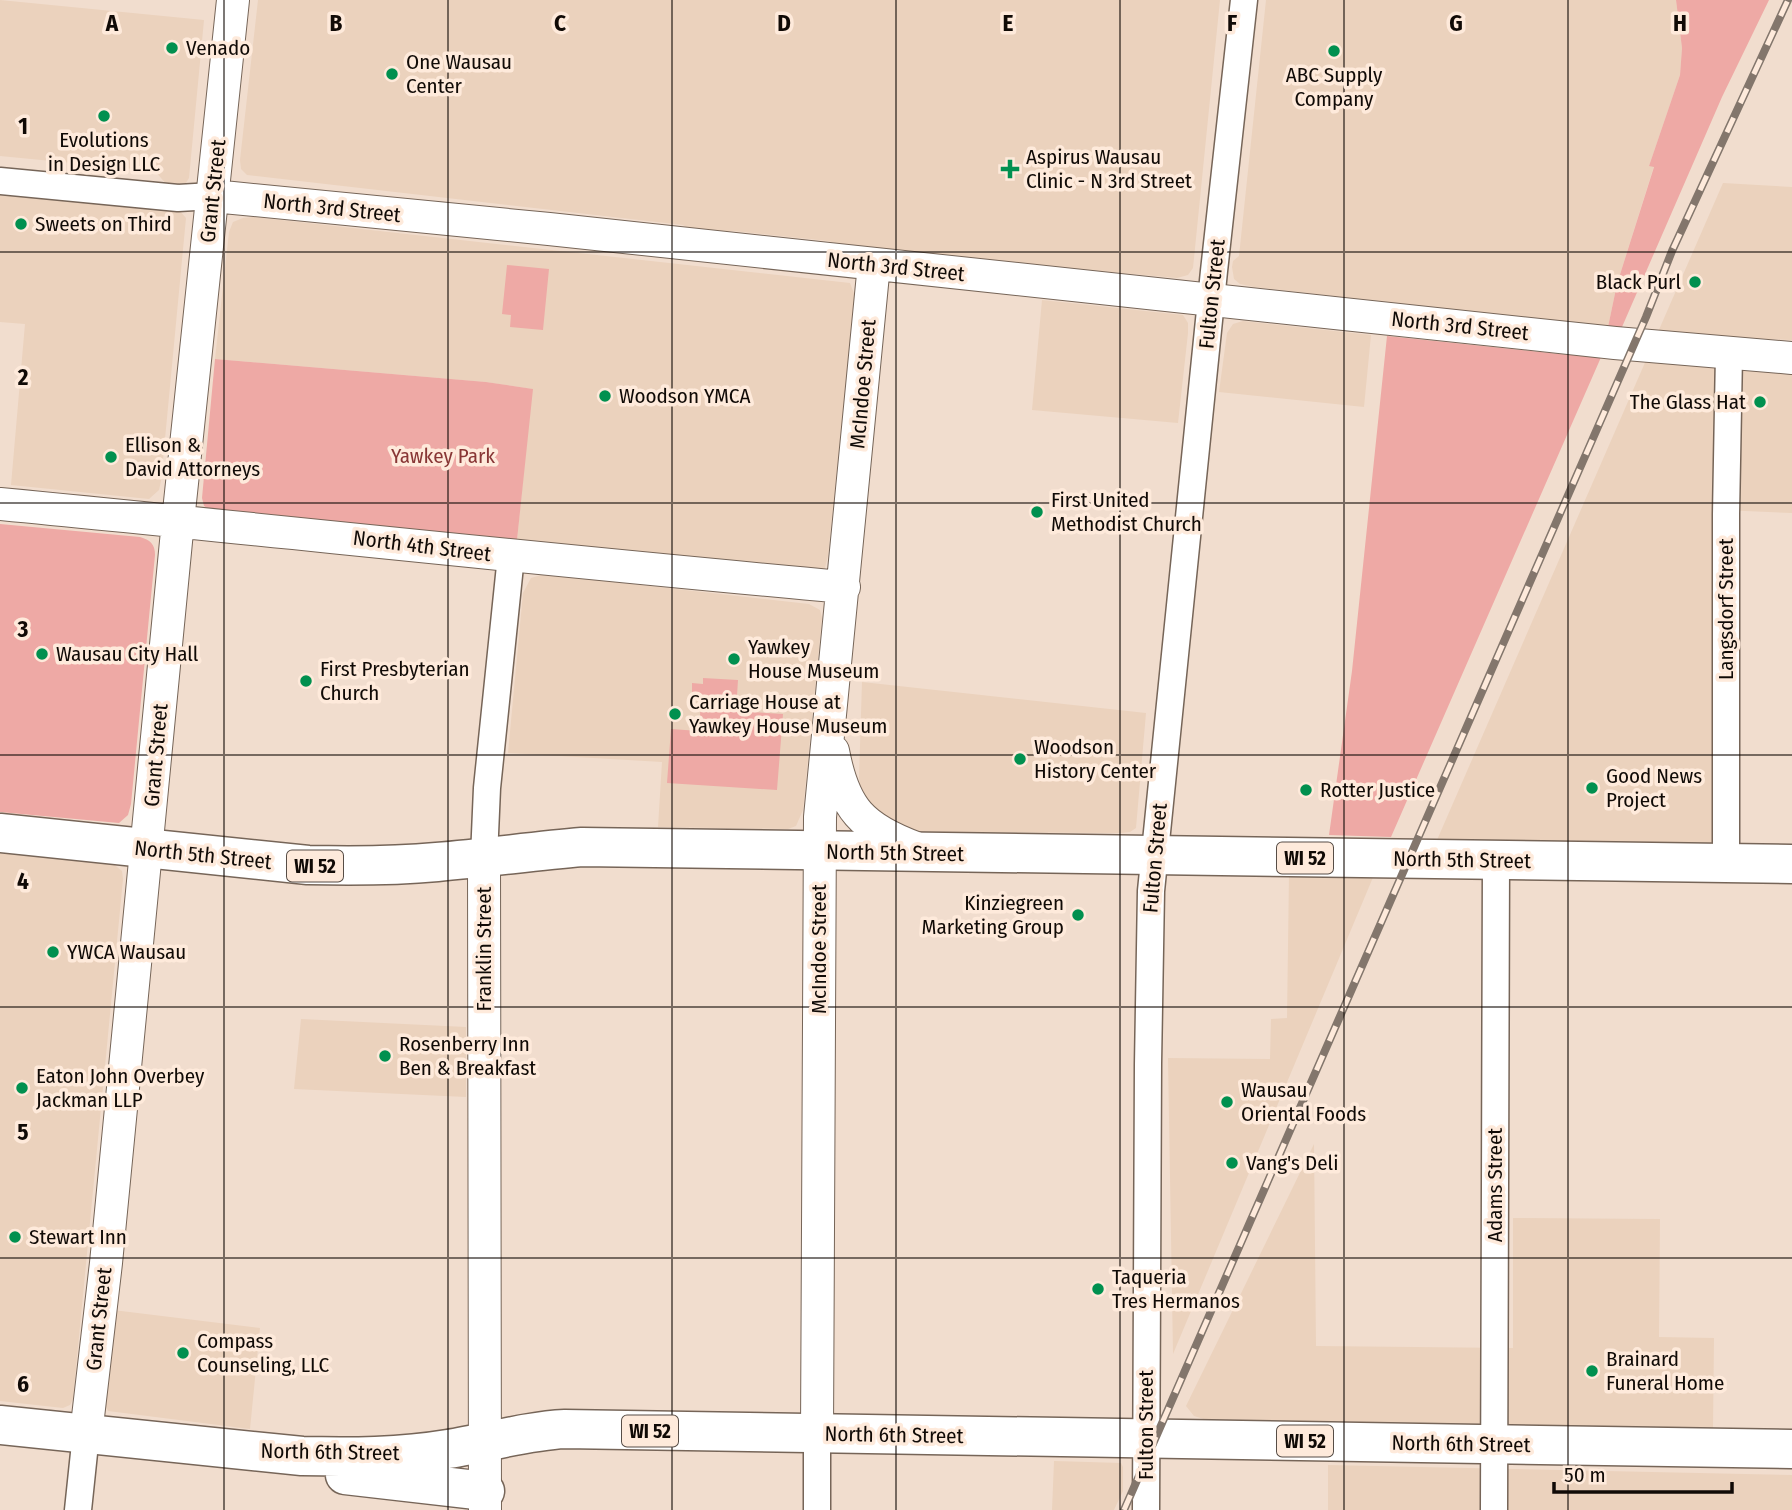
<svg xmlns="http://www.w3.org/2000/svg" width="1792" height="1510" viewBox="0 0 1792 1510" font-family="'Fira Sans Condensed',sans-serif">
<style>
.built{fill:#ebd2bd}
.green{fill:#eea9a5}
.lines{fill:none;stroke-linecap:round;stroke-linejoin:round}
.minor-casing{stroke:#766558;stroke-width:29}
.tertiary-casing{stroke:#766558;stroke-width:34}
.primary-casing{stroke:#766558;stroke-width:41}
.minor{stroke:#fff;stroke-width:26}
.tertiary{stroke:#fff;stroke-width:32}
.primary{stroke:#fff;stroke-width:38}
.rail-casing{stroke:#83766c;stroke-width:8}
.rail{stroke:#feeadb;stroke-width:5;stroke-dasharray:16;stroke-linecap:butt}
.grid{fill:none;stroke:#100a06;stroke-width:2;stroke-opacity:0.55}
.poi-dot{fill:#01904f;stroke:#feeadb;stroke-width:2.5}
.labels{text-anchor:middle;stroke-width:7;stroke-linejoin:round;paint-order:stroke}
.shield{fill:#feeadb;stroke:#574d46;stroke-width:2}
.shield-label{font-size:19px;font-weight:bold;fill:#100a06}
.poi-label{font-size:21px;fill:#100a06;stroke:#feeadb;text-anchor:start}
.street-label{font-size:21px;fill:#100a06;stroke:#feeadb}
.park-label{font-size:21px;fill:#883635;stroke:#feeadb}
.grid-label{font-size:23px;text-anchor:middle;font-weight:bold;fill:#100a06;stroke:#feeadb;stroke-width:7;stroke-linejoin:round;paint-order:stroke}
</style>
<rect width="100%" height="100%" fill="#f1ddce"/>
<path class="built" d="M0,0L204,20L189,178L184,186L167,185L155,171L0,156Z
M258,0H1220L1193,268L1188,275L1177,278L857,249L828,241L734,231H727L719,236L694,232L683,225L247,175L241,169L240,160Z
M1266,0H1676L1682,48L1680,75L1649,166H1654L1617,284L1608,327L1254,287L1240,284L1234,279L1232,267L1233,261L1239,256Z
M1723,183L1792,187V340L1705,337L1658,332Z
M0,191L179,210L186,218L161,481L159,490L149,499L11,485L25,324L0,322Z
M253,217L850,283L855,296L828,556L825,568L821,570L517,540L532,389L486,382L215,359L229,232L233,222L243,218Z
M1042,300L1183,315L1188,323V333L1178,423L1032,410Z
M1243,321L1371,335L1364,407L1219,392L1227,333L1233,324Z
M1647,358L1792,371V513L1722,510L1715,843L1437,840Z
M544,574L809,604L820,610L822,618L803,810L796,826L788,829L658,827L662,762L508,753L523,593L531,578Z
M862,682L1146,713L1136,828L1130,832L1121,833L924,832L908,830L878,819L861,793L859,778Z
M0,851L112,863L122,871L123,879L73,1399L70,1405L63,1408L0,1401Z
M1289,874L1374,875L1173,1354L1168,1058L1270,1059L1271,1019L1287,1018Z
M301,1019L466,1027V1097L294,1089Z
M1314,1144L1316,1346L1513,1348V1218L1660,1219L1659,1337L1714,1338L1713,1428L1284,1423L1207,1420L1194,1416L1186,1406Z
M113,1310L260,1328L250,1429L108,1411L105,1405Z
M1054,1461L1121,1463L1123,1467V1491L1114,1510H1052Z
M1328,1465L1792,1475V1510H1328Z"/>
<path class="green" d="M1676,0H1769L1722,97L1622,327H1608L1617,284L1654,167L1649,166L1680,75L1682,48Z
M507,265L549,269L543,330L510,327L511,315L502,314Z
M1387,336L1569,355H1602L1391,837L1329,835L1352,671Z
M215,359L486,382L533,389L517,540L207,508L204,506L202,498Z
M0,524L140,537C150,540 155,544 155,555L131,804L128,815L119,823L0,812Z
M703,678L738,680L736,711L783,714L777,790L667,783L671,729L699,731L701,700L692,699V683L703,684Z"/>
<g class="lines">
<defs>
<path id="minor" d="M0,181L178,198L213,196
M484,857L487,788L511,556
M1726,864V514L1729,354
M78,1510L86,1434
M817,1510V1434
M1146,1510L1148,1064L1151,891L1214,271L1244,0
M1494,1510L1496,861"/>
<path id="tertiary" d="M213,196L549,229L1615,343L1792,358
M0,504C281,531 562,562 844,587
M833,751C844,809 862,828 916,848
M484,857L485,1510
M86,1434L106,1263L178,521L233,0
M817,1434L820,817L874,264"/>
<path id="primary" d="M0,833L308,865C351,866 394,866 437,862C486,858 534,851 582,847L1792,864
M0,1425L302,1456C351,1457 400,1457 448,1449C487,1443 525,1431 565,1429L1792,1449
M345,1475L485,1491"/>
</defs>
<use href="#minor" class="minor-casing"/>
<use href="#tertiary" class="tertiary-casing"/>
<use href="#primary" class="primary-casing"/>
<use href="#minor" class="minor"/>
<use href="#tertiary" class="tertiary"/>
<use href="#primary" class="primary"/>
<defs>
<path id="rail" d="M1124,1510L1646,317L1672,251L1788,0"/>
</defs>
<use href="#rail" class="rail-casing"/>
<use href="#rail" class="rail"/>
</g>
<path class="grid" d="M224,0V1510M448,0V1510M672,0V1510M896,0V1510M1120,0V1510M1344,0V1510M1568,0V1510M0,252H1792M0,503H1792M0,755H1792M0,1007H1792M0,1258H1792"/>
<g class="poi-dot">
<circle cx="172" cy="48" r="7"/>
<circle cx="1334" cy="51" r="7"/>
<circle cx="392" cy="74" r="7"/>
<circle cx="104" cy="116" r="7"/>
<path d="M1006.5 158.5h7v7h7v7h-7v7h-7v-7h-7v-7h7z"/>
<circle cx="21" cy="224" r="7"/>
<circle cx="1695" cy="282" r="7"/>
<circle cx="605" cy="396" r="7"/>
<circle cx="1760" cy="402" r="7"/>
<circle cx="111" cy="457" r="7"/>
<circle cx="1037" cy="512" r="7"/>
<circle cx="42" cy="654" r="7"/>
<circle cx="734" cy="659" r="7"/>
<circle cx="306" cy="681" r="7"/>
<circle cx="675" cy="714" r="7"/>
<circle cx="1020" cy="759" r="7"/>
<circle cx="1592" cy="788" r="7"/>
<circle cx="1306" cy="790" r="7"/>
<circle cx="1078" cy="915" r="7"/>
<circle cx="53" cy="952" r="7"/>
<circle cx="385" cy="1056" r="7"/>
<circle cx="22" cy="1088" r="7"/>
<circle cx="1227" cy="1102" r="7"/>
<circle cx="1232" cy="1163" r="7"/>
<circle cx="15" cy="1237" r="7"/>
<circle cx="1098" cy="1289" r="7"/>
<circle cx="183" cy="1353" r="7"/>
<circle cx="1592" cy="1371" r="7"/>
</g>
<g class="labels">
<g class="shield">
<rect x="1277" y="842.5" width="56" height="31" rx="5"/>
<rect x="287" y="850.5" width="56" height="31" rx="5"/>
<rect x="622" y="1415.5" width="56" height="31" rx="5"/>
<rect x="1277" y="1425.5" width="56" height="31" rx="5"/>
</g>
<g class="shield-label">
<text x="1305" y="865">WI 52</text>
<text x="315" y="873">WI 52</text>
<text x="650" y="1438">WI 52</text>
<text x="1305" y="1448">WI 52</text>
</g>
<g class="poi-label">
<text x="186" y="55">Venado</text>
<text x="406" y="69">One Wausau<tspan x="406" dy="24">Center</tspan></text>
<text x="1334" y="82" text-anchor="middle">ABC Supply<tspan x="1334" dy="24">Company</tspan></text>
<text x="104" y="147" text-anchor="middle">Evolutions<tspan x="104" dy="24">in Design LLC</tspan></text>
<text x="1026" y="164">Aspirus Wausau<tspan x="1026" dy="24">Clinic - N 3rd Street</tspan></text>
<text x="35" y="231">Sweets on Third</text>
<text x="1681" y="289" text-anchor="end">Black Purl</text>
<text x="619" y="403">Woodson YMCA</text>
<text x="1746" y="409" text-anchor="end">The Glass Hat</text>
<text x="125" y="452">Ellison &amp;<tspan x="125" dy="24">David Attorneys</tspan></text>
<text x="1051" y="507">First United<tspan x="1051" dy="24">Methodist Church</tspan></text>
<text x="748" y="654">Yawkey<tspan x="748" dy="24">House Museum</tspan></text>
<text x="56" y="661">Wausau City Hall</text>
<text x="320" y="676">First Presbyterian<tspan x="320" dy="24">Church</tspan></text>
<text x="689" y="709">Carriage House at<tspan x="689" dy="24">Yawkey House Museum</tspan></text>
<text x="1034" y="754">Woodson<tspan x="1034" dy="24">History Center</tspan></text>
<text x="1606" y="783">Good News<tspan x="1606" dy="24">Project</tspan></text>
<text x="1320" y="797">Rotter Justice</text>
<text x="1064" y="910" text-anchor="end">Kinziegreen<tspan x="1064" dy="24">Marketing Group</tspan></text>
<text x="67" y="959">YWCA Wausau</text>
<text x="399" y="1051">Rosenberry Inn<tspan x="399" dy="24">Ben &amp; Breakfast</tspan></text>
<text x="36" y="1083">Eaton John Overbey<tspan x="36" dy="24">Jackman LLP</tspan></text>
<text x="1241" y="1097">Wausau<tspan x="1241" dy="24">Oriental Foods</tspan></text>
<text x="1246" y="1170">Vang's Deli</text>
<text x="29" y="1244">Stewart Inn</text>
<text x="1112" y="1284">Taqueria<tspan x="1112" dy="24">Tres Hermanos</tspan></text>
<text x="197" y="1348">Compass<tspan x="197" dy="24">Counseling, LLC</tspan></text>
<text x="1606" y="1366">Brainard<tspan x="1606" dy="24">Funeral Home</tspan></text>
</g>
<g class="street-label">
<text transform="translate(213 191) rotate(-84)" y="7">Grant Street</text>
<text transform="translate(332 208) rotate(6)" y="7">North 3rd Street</text>
<text transform="translate(896 267) rotate(6)" y="7">North 3rd Street</text>
<text transform="translate(1212 294) rotate(-84)" y="7">Fulton Street</text>
<text transform="translate(1460 326) rotate(6)" y="7">North 3rd Street</text>
<text transform="translate(863 384) rotate(-85)" y="7">McIndoe Street</text>
<text transform="translate(422 546) rotate(7)" y="7">North 4th Street</text>
<text transform="translate(1726 609) rotate(-90)" y="7">Langsdorf Street</text>
<text transform="translate(156 755) rotate(-85)" y="7">Grant Street</text>
<text transform="translate(895 853) rotate(1)" y="7">North 5th Street</text>
<text transform="translate(203 855) rotate(6)" y="7">North 5th Street</text>
<text transform="translate(1155 858) rotate(-85)" y="7">Fulton Street</text>
<text transform="translate(1462 860) rotate(1)" y="7">North 5th Street</text>
<text transform="translate(484 949) rotate(-90)" y="7">Franklin Street</text>
<text transform="translate(819 949) rotate(-90)" y="7">McIndoe Street</text>
<text transform="translate(1495 1185) rotate(-90)" y="7">Adams Street</text>
<text transform="translate(99 1319) rotate(-84)" y="7">Grant Street</text>
<text transform="translate(1146 1425) rotate(-90)" y="7">Fulton Street</text>
<text transform="translate(894 1435) rotate(1)" y="7">North 6th Street</text>
<text transform="translate(1461 1444) rotate(1)" y="7">North 6th Street</text>
<text transform="translate(330 1452) rotate(1)" y="7">North 6th Street</text>
</g>
<g class="park-label">
<text x="443" y="463">Yawkey Park</text>
</g>
</g>
<g class="grid-label">
<text x="112" y="31">A</text>
<text x="336" y="31">B</text>
<text x="560" y="31">C</text>
<text x="784" y="31">D</text>
<text x="1008" y="31">E</text>
<text x="1232" y="31">F</text>
<text x="1456" y="31">G</text>
<text x="1680" y="31">H</text>
<text x="23" y="134">1</text>
<text x="23" y="385">2</text>
<text x="23" y="637">3</text>
<text x="23" y="889">4</text>
<text x="23" y="1140">5</text>
<text x="23" y="1392">6</text>
</g>
<path d="M1554 1482v10h178v-10" fill="none" stroke="#100a06" stroke-width="3.5"/>
<text x="1564" y="1482" font-size="21" fill="#100a06" stroke="#feeadb" stroke-width="5" paint-order="stroke">50 m</text>
</svg>
